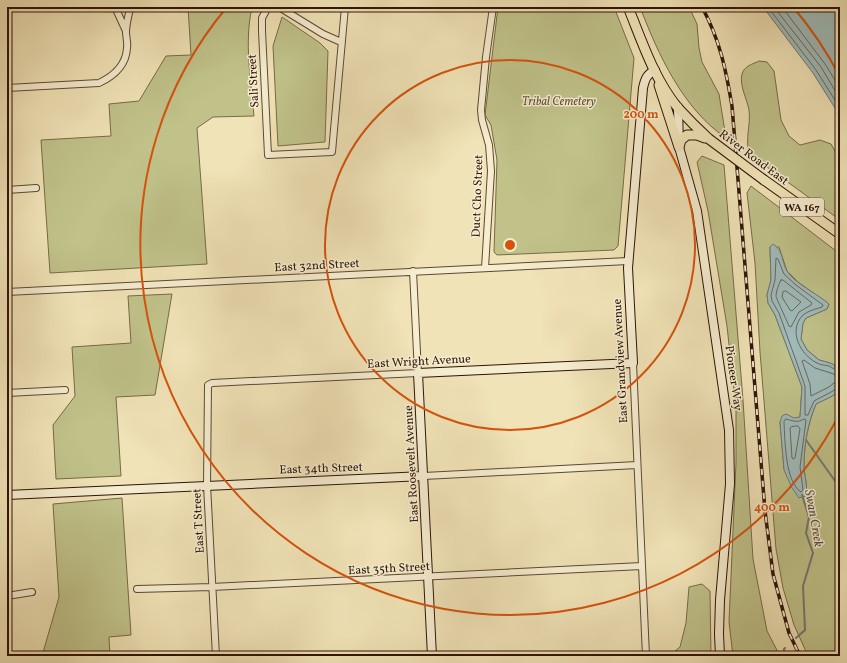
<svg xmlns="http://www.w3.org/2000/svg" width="847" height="663" viewBox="0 0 847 663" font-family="Vollkorn,serif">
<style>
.green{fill:#c0c28a;stroke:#786a48}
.water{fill:#a0bbba;stroke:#737872}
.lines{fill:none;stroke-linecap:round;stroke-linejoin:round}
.shore{stroke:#686760;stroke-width:1}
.stream{stroke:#737872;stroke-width:2}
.street-casing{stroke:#5f4733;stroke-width:8}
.secondary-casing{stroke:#2f1307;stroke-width:10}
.primary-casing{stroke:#2f1307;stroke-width:11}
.street{stroke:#f5edd0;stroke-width:6}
.secondary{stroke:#f5edd0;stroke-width:8}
.primary{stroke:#f0e3b7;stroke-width:9}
.rail-casing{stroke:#2f1307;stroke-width:3.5}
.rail{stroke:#f5edd0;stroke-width:2;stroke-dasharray:6;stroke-linecap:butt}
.primary-bridge-casing{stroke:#2f1307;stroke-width:11;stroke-linecap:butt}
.primary-bridge{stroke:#f0e3b7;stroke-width:9}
.ring{fill:none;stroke:#d6520c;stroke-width:2}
.labels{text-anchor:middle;stroke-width:3;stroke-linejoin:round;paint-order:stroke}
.shield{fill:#f5edd0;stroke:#6a5443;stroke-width:1}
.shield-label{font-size:11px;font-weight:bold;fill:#2f1307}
.street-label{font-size:12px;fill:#2f1307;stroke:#f5edd0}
.park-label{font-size:12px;font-style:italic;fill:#625035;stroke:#f5edd0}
.water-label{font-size:13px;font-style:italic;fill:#574e46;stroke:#f5edd0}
.centre{fill:#d6520c;stroke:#f5edd0;stroke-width:2}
.ring-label{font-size:12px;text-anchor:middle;font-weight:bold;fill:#d6520c;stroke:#f5edd0;stroke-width:3;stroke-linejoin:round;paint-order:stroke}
</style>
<rect width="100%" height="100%" fill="#f0e3b7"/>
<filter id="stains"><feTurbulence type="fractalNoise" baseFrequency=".005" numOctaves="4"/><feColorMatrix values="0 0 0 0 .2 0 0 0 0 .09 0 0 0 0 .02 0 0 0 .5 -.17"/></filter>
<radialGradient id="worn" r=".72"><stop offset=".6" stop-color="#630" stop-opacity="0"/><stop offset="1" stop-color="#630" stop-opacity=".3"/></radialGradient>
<path class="green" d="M188,7H250L252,8C244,41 251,82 254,116L213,117L197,128L207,264L50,273L41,140L111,136L109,104L139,101L166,56L191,55Z
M498,7H614L634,58L618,246L614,250L497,255L494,252L497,160L491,125L485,115Z
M640,7H689L697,24L699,48L702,62L719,94L726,138C683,109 658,54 640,7Z
M282,17L320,43L328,51L325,142L278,146L273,46Z
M759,61L767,62L774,71L781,120L789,136L800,145L820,140L831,144L840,160V220L749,154C745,137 751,125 749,110C747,99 739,85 742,74C744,66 753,64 759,61Z
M702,156L724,165L743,400L753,559L767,631L780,656H733L729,622L736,463V409L727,326L708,211L697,162Z
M751,186L840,254V368L830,363L819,360L807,350L801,339L803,323L806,318L827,309L829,304L798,282L787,271L779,247H770L771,280L767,295L768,303L775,315L802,387L800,417L780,422L784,469L806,496C808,485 804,476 804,465C804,445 808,423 816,404L836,394L840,388V656H808L794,625L783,588L776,549L760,352L755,263L747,193Z
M172,294L155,395L116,397L121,476L56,479L53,425L75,396L72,347L131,343L128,296Z
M122,498L131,635L109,637L110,656H42L59,597L53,504Z
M702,584L710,591L711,656H669L680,647L686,623L689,587Z"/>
<path class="water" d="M763,7H840V116L813,73Z
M773,244C784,251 781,261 787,271C794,283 818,294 829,304L827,309L806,318L803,323L801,339L807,350L819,360L830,363L840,368C840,396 840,392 816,404C808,422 804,445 804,465C804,476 808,485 806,496L799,498L792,488L784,470L780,422L782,416L786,414L794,418L800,417L802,387L775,315L768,303L767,295L771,280L770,247Z"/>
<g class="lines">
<path class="shore" d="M768,7L816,70L840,108
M774,7L821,67L840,99
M782,7L825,64L840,88
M781,280H783L812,303L811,305L799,312L791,327L789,326C787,321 776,298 776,296C776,291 779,284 781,280Z
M786,291L801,302L792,311L790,310L782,297L783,292Z
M840,371C836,371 833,368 829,366C825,365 820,365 817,363C801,355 788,332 802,316C807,311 816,309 822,307L823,305L796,285L784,274L778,259L776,258L775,280L771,295L772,301L779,313L805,386V415H808L814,401L833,391L837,387H840
M840,376L815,368L804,360L802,361L810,384L811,396L829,387L834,383L840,381
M786,419C793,421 798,423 804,419L806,420L800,467L803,490L801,492C785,482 785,440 784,422Z
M798,426L800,429L795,458L793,459L792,458L790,428L791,427Z"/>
<path class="stream" d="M835,367L840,363
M806,440L840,488
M840,609L838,623L840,631
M796,638L805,630L803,586L813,553L806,533L809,517L802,495
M784,656V649L785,648"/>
<defs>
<path id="street" d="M115,7L126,31
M268,7L262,18V31L268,155L332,152L345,7
M279,7L323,34L341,42
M7,88L99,83C114,76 126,66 127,48C128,43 126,37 126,32C126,24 129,15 130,7
M7,190L36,188
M485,268L491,171L489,145L482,120L481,110L486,57L493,7
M7,292L628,261
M633,363L646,656
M7,393L65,390
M424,476L637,465
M137,589L212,587L642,566
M7,596L32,592
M216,656L207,485L208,385L212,383L418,373L413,271"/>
<path id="secondary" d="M678,107L679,147L697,211L729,430L730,484L720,600L719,634L720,656
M7,495L424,476
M432,656L418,373L633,363L628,268L643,88C645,79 647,74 655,70"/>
<path id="primary" d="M628,7C642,41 654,79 678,108C688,119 698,129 709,139
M659,85L679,147
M679,147L681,140L687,135H697L705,138
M764,180L840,234"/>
</defs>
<use href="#street" class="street-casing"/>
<use href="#secondary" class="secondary-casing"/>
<use href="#primary" class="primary-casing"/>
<use href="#street" class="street"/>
<use href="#secondary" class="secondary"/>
<use href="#primary" class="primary"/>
<defs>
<path id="rail" d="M702,7C720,40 726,70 732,106L765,511L773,574L789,633L800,656"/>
</defs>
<use href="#rail" class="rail-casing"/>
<use href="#rail" class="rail"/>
<defs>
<path id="primary-bridge" d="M709,139L764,180"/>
</defs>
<use href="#primary-bridge" class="primary-bridge-casing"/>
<use href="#primary-bridge" class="primary-bridge"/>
</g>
<g class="ring">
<circle cx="510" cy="245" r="185"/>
<path d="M840 413A370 370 0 1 1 227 7M793 7A370 370 0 0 1 840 77"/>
</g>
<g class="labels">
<rect class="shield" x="780" y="198" width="44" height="18" rx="3"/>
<g class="shield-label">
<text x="802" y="211">WA 167</text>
</g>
<g class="street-label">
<text transform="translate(253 81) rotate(-93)" y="4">Sali Street</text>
<text transform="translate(754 157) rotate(37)" y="4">River Road East</text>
<text transform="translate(477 196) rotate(-88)" y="4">Duct Cho Street</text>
<text transform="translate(317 265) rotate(-3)" y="4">East 32nd Street</text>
<text transform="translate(419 361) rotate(-3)" y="4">East Wright Avenue</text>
<text transform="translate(620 361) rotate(-93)" y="4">East Grandview Avenue</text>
<text transform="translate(734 378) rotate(82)" y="4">Pioneer Way</text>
<text transform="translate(411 464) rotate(-93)" y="4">East Roosevelt Avenue</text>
<text transform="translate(321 468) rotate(-2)" y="4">East 34th Street</text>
<text transform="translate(198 521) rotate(-93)" y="4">East T Street</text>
<text transform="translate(389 568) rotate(-3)" y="4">East 35th Street</text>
</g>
<g class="park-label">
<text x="559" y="105">Tribal Cemetery</text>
</g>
<g class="water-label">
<text transform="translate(815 518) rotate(80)" y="5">Swan Creek</text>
</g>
</g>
<circle cx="510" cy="245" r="6" class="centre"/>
<g class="ring-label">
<text x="641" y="118">200 m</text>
<text x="772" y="511">400 m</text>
</g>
<rect width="847" height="663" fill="none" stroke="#f0e3b7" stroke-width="24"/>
<rect x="8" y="8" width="831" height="647" fill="none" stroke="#2f1307" stroke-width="2"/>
<rect x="12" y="12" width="823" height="639" fill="none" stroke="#2f1307"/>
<rect width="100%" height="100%" filter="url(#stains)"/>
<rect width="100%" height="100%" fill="url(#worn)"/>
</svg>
